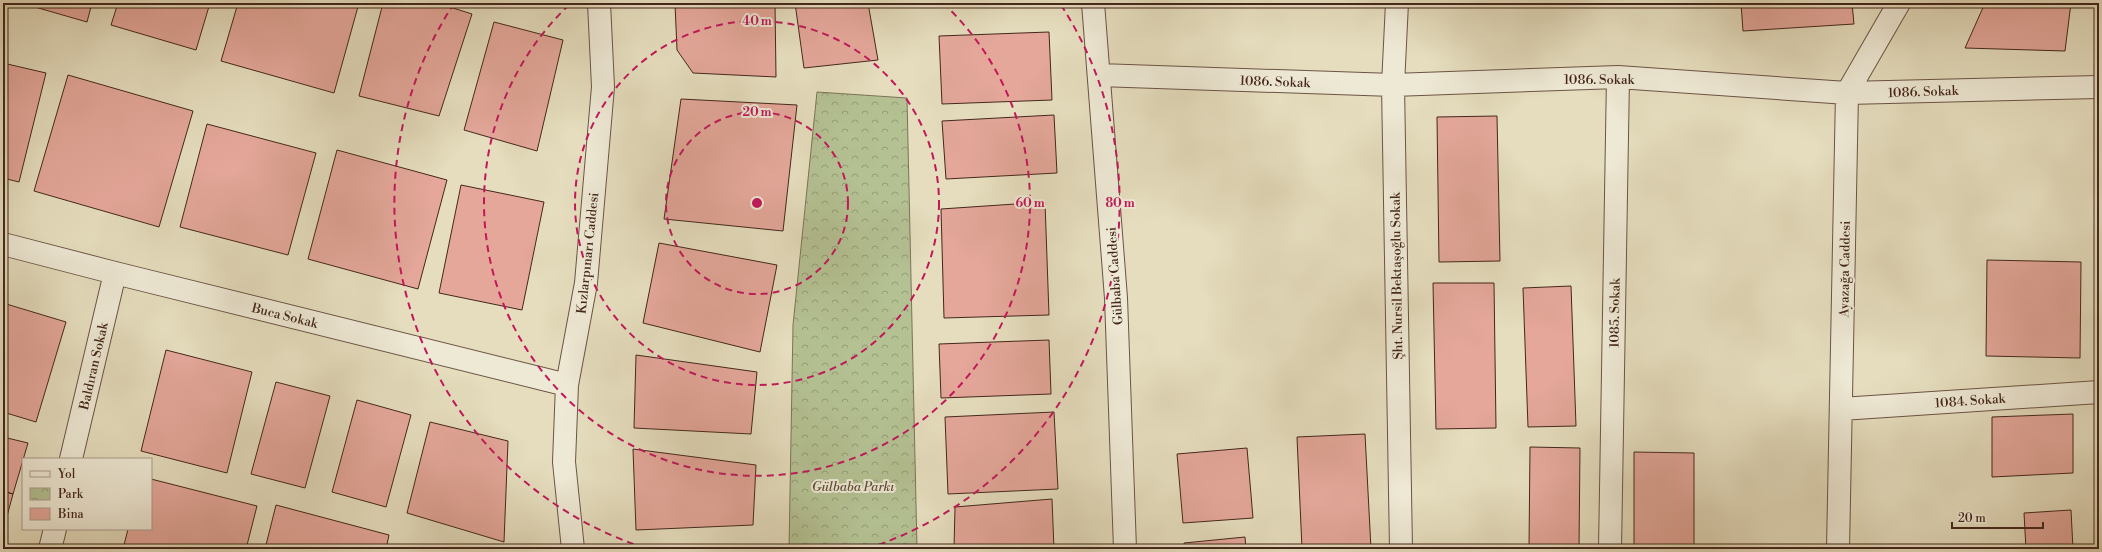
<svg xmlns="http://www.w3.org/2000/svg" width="2102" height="552" viewBox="0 0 2102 552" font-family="'Libre Bodoni',serif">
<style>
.park{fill:url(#park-crowns);stroke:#7c7457}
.building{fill:#e4a79a;stroke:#44271b}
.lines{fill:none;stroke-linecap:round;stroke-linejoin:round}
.minor-casing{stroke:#6c5444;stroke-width:24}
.minor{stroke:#eee9d5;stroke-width:22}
.ring{fill:none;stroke:#c2185b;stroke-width:2;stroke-dasharray:7 5}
.labels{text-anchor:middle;stroke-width:4;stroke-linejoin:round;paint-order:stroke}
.street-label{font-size:13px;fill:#44271b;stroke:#eee9d5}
.park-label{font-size:13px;font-style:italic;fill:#604e39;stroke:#eee9d5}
.centre{fill:#c2185b;stroke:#eee9d5;stroke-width:2}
.ring-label{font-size:12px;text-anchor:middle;font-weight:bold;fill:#c2185b;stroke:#eee9d5;stroke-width:4;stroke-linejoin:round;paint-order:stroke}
</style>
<defs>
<pattern id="park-crowns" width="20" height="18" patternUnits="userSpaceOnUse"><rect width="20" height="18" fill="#b4c193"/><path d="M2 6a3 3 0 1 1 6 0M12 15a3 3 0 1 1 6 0" fill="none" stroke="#949d77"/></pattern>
</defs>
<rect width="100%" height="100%" fill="#e5ddbe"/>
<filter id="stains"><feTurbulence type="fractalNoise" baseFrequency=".005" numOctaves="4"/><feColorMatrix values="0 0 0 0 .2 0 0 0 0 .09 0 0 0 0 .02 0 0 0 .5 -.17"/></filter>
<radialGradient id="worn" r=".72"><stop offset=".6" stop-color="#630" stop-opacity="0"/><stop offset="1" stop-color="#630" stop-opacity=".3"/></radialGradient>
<path class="park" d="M817,92L907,98L917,549H789L793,325Z"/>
<path class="building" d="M21,3H92L87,22Z
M118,3H210L196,50L111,25Z
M238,3H359L334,93L221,61Z
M383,3H437L472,14L439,116L359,96Z
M680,3H775L776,77L693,73L677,50L675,4Z
M795,3H868L878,60L804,68Z
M1741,3H1852L1854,24L1743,31Z
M1985,3H2071L2065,51L1965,48Z
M494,22L563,40L537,151L464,130Z
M1049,32L1052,100L942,104L939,36Z
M3,63L46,73L19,182L3,178Z
M68,75L193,111L159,227L34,191Z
M681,99L797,105L783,231L664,219Z
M1054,115L1057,173L946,179L942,121Z
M1497,116L1500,261L1439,262L1437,117Z
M207,124L316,153L288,255L180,227Z
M337,150L447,180L418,289L308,259Z
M461,185L544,202L522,310L439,293Z
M1045,202L1049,315L944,318L941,209Z
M659,243L777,265L760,352L643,323Z
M1987,260L2081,262L2080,358L1986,356Z
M1433,283H1494L1496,428L1436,429Z
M1571,286L1576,426L1528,427L1523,288Z
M3,303L66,322L36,422L3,412Z
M1049,340L1051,394L941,398L939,344Z
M166,350L252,372L227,473L141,451Z
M636,355L757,372L751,434L634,428Z
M276,382L330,396L305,488L251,474Z
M357,400L411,415L386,507L332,492Z
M1054,412L1058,489L948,494L945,417Z
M2073,414V473L1992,477V417Z
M430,422L508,441L504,542L407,513Z
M1365,434L1371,549H1302L1297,437Z
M3,437L28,443L13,494L3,491Z
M1530,447L1580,448L1579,549H1529Z
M1247,448L1253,518L1183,523L1177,454Z
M633,449L756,465L753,525L636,530Z
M1634,452L1694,453V549H1634Z
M151,479L257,506L246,549H123L128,529H151Z
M3,491L13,494L3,531Z
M1052,499L1054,549H954L955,507Z
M276,505L389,535L386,549H265Z
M2071,510L2073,549H2026L2024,513Z
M1245,537L1246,549H1185L1184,543Z"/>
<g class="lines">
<defs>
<path id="minor" d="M1093,3L1116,298L1125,549
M1397,3L1393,85L1401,549
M1099,75L1393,85L1618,77L1847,93L2099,87
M3,244L115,273L567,385
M1841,409L2099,392
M71,459L115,273
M50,549L55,529
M573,549L564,462L567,385L586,283L603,87L599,3
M1610,549L1618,77
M1838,549L1847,93L1899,3"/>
</defs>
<use href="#minor" class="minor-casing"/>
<use href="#minor" class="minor"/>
</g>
<g class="ring">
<circle cx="757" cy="203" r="91"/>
<circle cx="757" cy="203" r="182"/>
<path d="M943 3A273 273 0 1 1 571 3"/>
<path d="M645 548A363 363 0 0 1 453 5M1061 5A363 363 0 0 1 869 548"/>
</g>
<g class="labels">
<g class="street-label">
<text x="1599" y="84">1086. Sokak</text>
<text transform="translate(1275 81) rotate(2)" y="5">1086. Sokak</text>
<text transform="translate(1923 91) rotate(-2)" y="5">1086. Sokak</text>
<text transform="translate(587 253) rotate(-84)" y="5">Kızlarpınarı Caddesi</text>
<text transform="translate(1844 269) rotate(-89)" y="5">Ayazağa Caddesi</text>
<text transform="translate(1114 276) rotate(-94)" y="5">Gülbaba Caddesi</text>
<text transform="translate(1396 276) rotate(-91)" y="5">Şht. Nursil Bektaşoğlu Sokak</text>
<text transform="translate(1614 313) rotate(-89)" y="5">1085. Sokak</text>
<text transform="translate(285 315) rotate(14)" y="5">Buca Sokak</text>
<text transform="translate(93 366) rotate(-77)" y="5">Baldıran Sokak</text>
<text transform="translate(1970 400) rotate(-4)" y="5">1084. Sokak</text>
</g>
<g class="park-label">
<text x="853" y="491">Gülbaba Parkı</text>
</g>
</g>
<circle cx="757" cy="203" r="6" class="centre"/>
<g class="ring-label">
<text x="757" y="25">40 m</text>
<text x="757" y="116">20 m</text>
<text x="1030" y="207">60 m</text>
<text x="1120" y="207">80 m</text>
</g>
<rect width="2102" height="552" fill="none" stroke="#e5ddbe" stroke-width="16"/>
<rect x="4" y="4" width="2094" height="544" fill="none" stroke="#44271b" stroke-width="2"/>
<rect x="8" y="8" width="2086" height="536" fill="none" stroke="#44271b"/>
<rect x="22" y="458" width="130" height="72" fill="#eee9d5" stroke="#aa9b8b"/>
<rect x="30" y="471" width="20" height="6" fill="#eee9d5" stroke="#aa9b8b"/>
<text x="58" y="478" font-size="12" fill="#44271b">Yol</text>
<rect x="30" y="488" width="20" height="12" fill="url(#park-crowns)" stroke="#aa9b8b"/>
<text x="58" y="498" font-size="12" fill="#44271b">Park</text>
<rect x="30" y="508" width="20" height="12" fill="#e4a79a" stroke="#aa9b8b"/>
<text x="58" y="518" font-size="12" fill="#44271b">Bina</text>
<path d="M1952 522v6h91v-6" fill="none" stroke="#44271b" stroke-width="2"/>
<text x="1958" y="522" font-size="12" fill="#44271b" stroke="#eee9d5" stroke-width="3" paint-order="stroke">20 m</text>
<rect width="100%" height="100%" filter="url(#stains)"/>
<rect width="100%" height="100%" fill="url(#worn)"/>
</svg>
